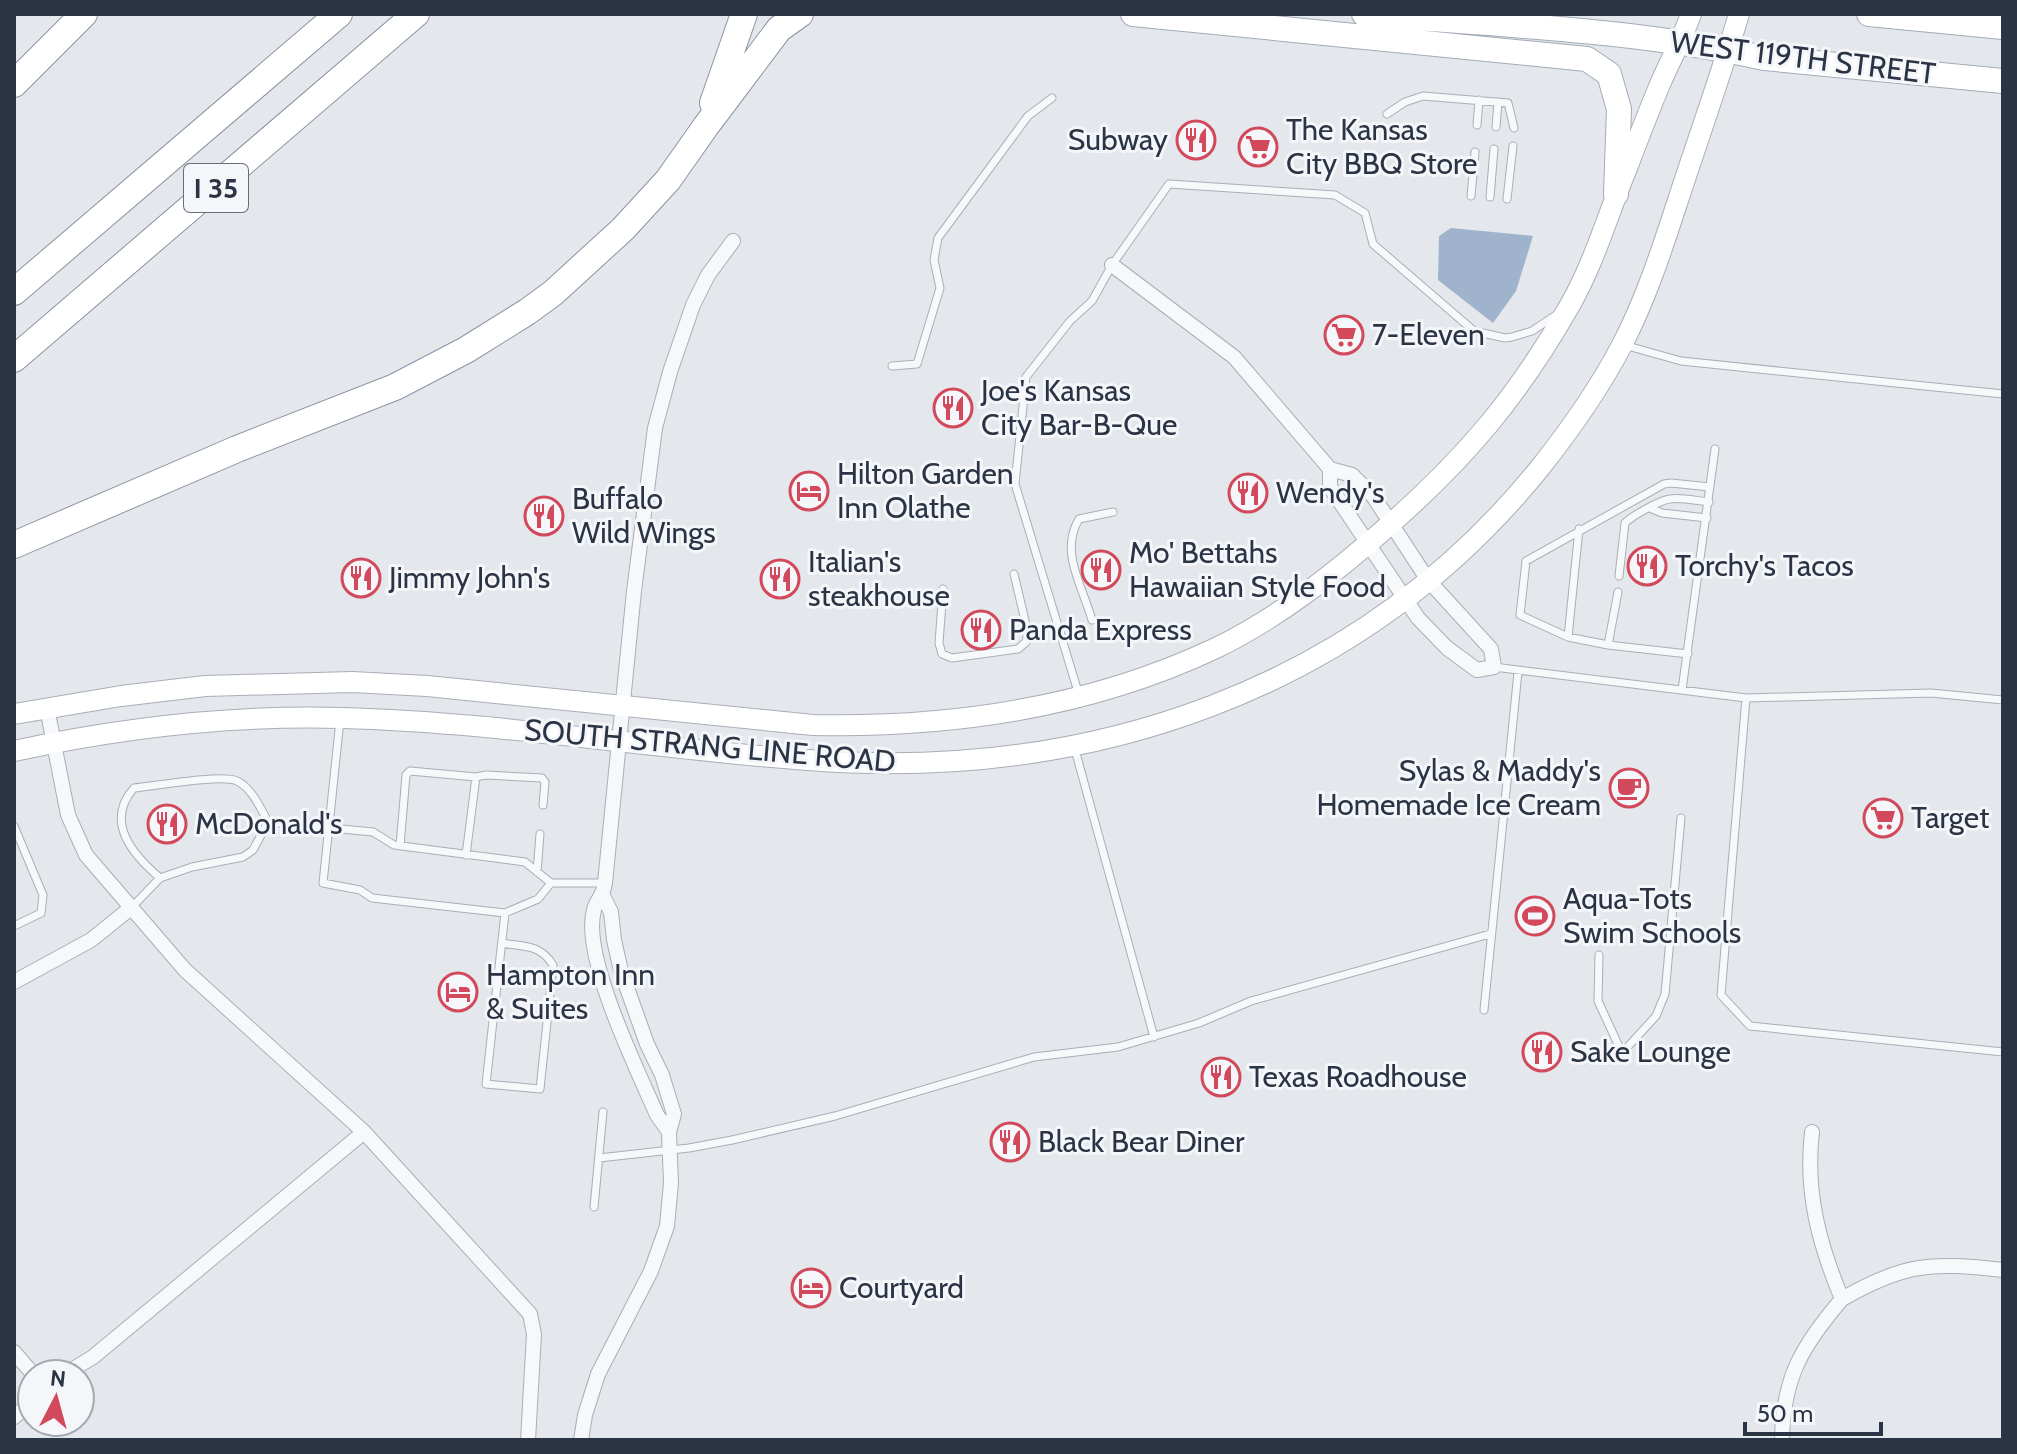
<svg xmlns="http://www.w3.org/2000/svg" width="2017" height="1454" viewBox="0 0 2017 1454" font-family="Cabin,sans-serif">
<style>
.water{fill:#9fb4cc}
.lines{fill:none;stroke-linecap:round;stroke-linejoin:round}
.lane-casing{stroke:#a9aeb7;stroke-width:9}
.street-casing{stroke:#a9aeb7;stroke-width:16}
.secondary-casing{stroke:#a9aeb7;stroke-width:22}
.primary-casing{stroke:#a3abb8;stroke-width:26}
.highway-casing{stroke:#8b94a3;stroke-width:28}
.lane{stroke:#f7f8fa;stroke-width:7}
.street{stroke:#f7f8fa;stroke-width:14}
.secondary{stroke:#fff;stroke-width:20}
.primary{stroke:#fff;stroke-width:24}
.highway{stroke:#fff;stroke-width:26}
.labels{text-anchor:middle;stroke-width:6;stroke-linejoin:round;paint-order:stroke}
.shield{fill:#f4f6f9;stroke:#676e7b;stroke-width:2}
.shield-label{font-size:28px;font-weight:bold;fill:#2b3445}
.street-label{font-size:30px;fill:#2b3445;stroke:#f4f6f9}
.poi-label{font-size:30px;fill:#2b3445;stroke:#f4f6f9;text-anchor:start}
</style>
<rect width="100%" height="100%" fill="#e4e7ec"/>
<path class="water" d="M1451,228L1533,236L1516,291L1493,323L1438,280L1439,236Z"/>
<g class="lines">
<defs>
<path id="lane" d="M1387,114L1405,102L1423,96L1508,103L1514,128
M1477,125L1479,100
M1496,127L1498,102
M1471,196L1475,152
M1490,197L1494,149
M1507,199L1513,146
M1624,345L1681,361L2003,394
M892,366L917,364L940,288L934,260L938,238L1028,116L1052,98
M1650,508L1662,513L1707,518
M1619,576L1625,523C1632,516 1660,500 1670,499C1682,497 1696,501 1709,502
M943,589L939,643L942,654L952,658L1018,649L1026,642L1028,633L1014,574
M1092,620C1083,587 1059,552 1079,519L1113,512
M1568,637L1579,529
M1608,645L1618,592
M1688,654L1608,645L1568,637L1520,615L1526,561L1664,484L1671,483L1710,487
M1494,667L1746,698L1931,693L2003,700
M1682,690L1715,449
M1079,695L1015,484L1026,377L1070,321L1092,301L1112,265L1169,184L1335,195L1365,213L1373,244L1474,331L1505,338L1512,337L1532,331L1556,315
M1746,698L1721,995L1750,1026L2003,1052
M340,720L323,883L360,890L372,898L505,913L538,899L551,883
M1074,746L1154,1037
M476,777L486,775L542,778L545,782L543,805
M268,822L373,832L394,845L525,862L551,883H605
M14,826L43,895L41,913L14,926
M400,846L406,775L410,771L476,777L466,855
M537,872L540,834
M160,878C133,855 104,822 134,788C155,786 221,774 237,781C252,788 261,809 268,822
M132,907L160,878L192,867L243,857L253,850L268,822
M502,943C524,947 540,944 553,965L540,1089L486,1084L505,913
M1599,955L1598,1001L1622,1053L1656,1016L1665,994L1681,818
M1484,1010L1518,672
M599,1158L689,1148L732,1140L835,1116L1034,1057L1118,1047L1199,1023L1251,1001L1490,934
M594,1207L603,1112"/>
<path id="street" d="M1112,265L1234,357L1330,469L1352,475L1373,496L1428,580L1491,649L1494,667L1477,670L1447,648L1418,618L1330,487V469
M47,708L68,815L86,855L185,970L364,1132L530,1314L534,1334L528,1440
M14,982L91,940L132,907
M669,1132L657,1115C638,1071 581,956 594,910C596,900 603,897 605,883L634,591L655,428L670,372L693,305L708,275L733,241
M1842,1299C1904,1263 1932,1262 2003,1270
M14,1352L33,1374
M65,1374L93,1357L364,1132
M14,1417L32,1402
M581,1440L585,1415L598,1374L651,1271L667,1226L671,1183L669,1132L674,1114L662,1075L647,1044L621,971L614,940L611,912L603,896
M1782,1440C1783,1377 1802,1346 1842,1299C1819,1244 1805,1192 1812,1132"/>
<path id="secondary" d="M14,714L121,696L205,686L352,682L427,686L813,725C952,728 1089,708 1216,648C1278,618 1335,573 1387,527C1466,458 1518,396 1570,305C1595,261 1608,214 1627,168C1638,139 1649,110 1661,82C1671,59 1683,37 1691,14
M14,751C120,728 233,715 342,718C498,722 653,749 808,760C1089,782 1359,691 1539,469C1570,430 1599,389 1622,345C1650,291 1667,233 1686,176C1704,122 1723,68 1739,14"/>
<path id="primary" d="M1133,14L1587,59L1609,74L1619,109L1616,194
M1364,14C1497,25 1633,29 1764,58L2003,81
M1869,14L2003,27"/>
<path id="highway" d="M14,84L84,14
M713,103L744,14
M14,292L339,14
M14,359L416,14
M14,545L237,449L395,387L466,350L527,312L553,293L623,229L668,180L706,126L779,29L800,14"/>
</defs>
<use href="#lane" class="lane-casing"/>
<use href="#street" class="street-casing"/>
<use href="#secondary" class="secondary-casing"/>
<use href="#primary" class="primary-casing"/>
<use href="#highway" class="highway-casing"/>
<use href="#lane" class="lane"/>
<use href="#street" class="street"/>
<use href="#secondary" class="secondary"/>
<use href="#primary" class="primary"/>
<use href="#highway" class="highway"/>
</g>
<defs>
<symbol id="restaurant-ring" viewBox="-11 -11 22 22"><circle r="9.5" fill="#f4f6f9" stroke="#d1495b" stroke-width="1.5"/><path d="M-5-6h1v4h1v-4h1v4h1v-4h1v5L-1.5 .5V6h-2V.5L-5-1ZM5-6V6H3V1.5H1.5Q1.5-4 5-6Z" fill="#d1495b"/></symbol>
<symbol id="supermarket-ring" viewBox="-11 -11 22 22"><circle r="9.5" fill="#f4f6f9" stroke="#d1495b" stroke-width="1.5"/><path d="M-6-5.5h2.5l.6 2H6L4.5 2H-2.5L-4.4-4H-6ZM-1.5 3.2a1.3 1.3 0 1 0 .1 0ZM3 3.2a1.3 1.3 0 1 0 .1 0Z" fill="#d1495b"/></symbol>
<symbol id="hotel-ring" viewBox="-11 -11 22 22"><circle r="9.5" fill="#f4f6f9" stroke="#d1495b" stroke-width="1.5"/><path d="M-6-4.5h1.5V1H6V5H4.5V3h-9V5H-6ZM-4 0a1.8 1.8 0 1 1 3.6 0ZM.5 0V-2.5h3Q6-2.5 6 0Z" fill="#d1495b"/></symbol>
<symbol id="cafe-ring" viewBox="-11 -11 22 22"><circle r="9.5" fill="#f4f6f9" stroke="#d1495b" stroke-width="1.5"/><path d="M-5.5-4.5H6V0H3Q3 3.5 0 3.5H-2.5Q-5.5 3.5-5.5 0ZM3-3.2v2h1.7v-2ZM-6 4.5H4V6H-6Z" fill="#d1495b"/></symbol>
<symbol id="stadium-ring" viewBox="-11 -11 22 22"><circle r="9.5" fill="#f4f6f9" stroke="#d1495b" stroke-width="1.5"/><path d="M0-5a6.5 5 0 1 0 0 10a6.5 5 0 1 0 0-10ZM-3.5-1.8h7v3.6h-7Z" fill="#d1495b"/></symbol>
</defs>
<g fill-rule="evenodd">
<use href="#restaurant-ring" x="1174" y="118" width="44" height="44"/>
<use href="#supermarket-ring" x="1236" y="125" width="44" height="44"/>
<use href="#supermarket-ring" x="1322" y="313" width="44" height="44"/>
<use href="#restaurant-ring" x="931" y="386" width="44" height="44"/>
<use href="#hotel-ring" x="787" y="469" width="44" height="44"/>
<use href="#restaurant-ring" x="1226" y="471" width="44" height="44"/>
<use href="#restaurant-ring" x="522" y="494" width="44" height="44"/>
<use href="#restaurant-ring" x="1625" y="544" width="44" height="44"/>
<use href="#restaurant-ring" x="1079" y="548" width="44" height="44"/>
<use href="#restaurant-ring" x="339" y="556" width="44" height="44"/>
<use href="#restaurant-ring" x="758" y="557" width="44" height="44"/>
<use href="#restaurant-ring" x="959" y="608" width="44" height="44"/>
<use href="#cafe-ring" x="1607" y="766" width="44" height="44"/>
<use href="#supermarket-ring" x="1861" y="796" width="44" height="44"/>
<use href="#restaurant-ring" x="145" y="802" width="44" height="44"/>
<use href="#stadium-ring" x="1513" y="894" width="44" height="44"/>
<use href="#hotel-ring" x="436" y="970" width="44" height="44"/>
<use href="#restaurant-ring" x="1520" y="1030" width="44" height="44"/>
<use href="#restaurant-ring" x="1199" y="1055" width="44" height="44"/>
<use href="#restaurant-ring" x="988" y="1120" width="44" height="44"/>
<use href="#hotel-ring" x="789" y="1266" width="44" height="44"/>
</g>
<g class="labels">
<rect class="shield" x="184" y="164" width="64" height="48" rx="6"/>
<g class="shield-label">
<text x="216" y="198">I 35</text>
</g>
<g class="street-label">
<text transform="translate(1803 58) rotate(7)" y="10">WEST 119TH STREET</text>
<text transform="translate(710 746) rotate(5)" y="10">SOUTH STRANG LINE ROAD</text>
</g>
<g class="poi-label">
<text x="1286" y="140">The Kansas<tspan x="1286" dy="34">City BBQ Store</tspan></text>
<text x="1168" y="150" text-anchor="end">Subway</text>
<text x="1372" y="345">7-Eleven</text>
<text x="981" y="401">Joe's Kansas<tspan x="981" dy="34">City Bar-B-Que</tspan></text>
<text x="837" y="484">Hilton Garden<tspan x="837" dy="34">Inn Olathe</tspan></text>
<text x="1276" y="503">Wendy's</text>
<text x="572" y="509">Buffalo<tspan x="572" dy="34">Wild Wings</tspan></text>
<text x="1129" y="563">Mo' Bettahs<tspan x="1129" dy="34">Hawaiian Style Food</tspan></text>
<text x="808" y="572">Italian's<tspan x="808" dy="34">steakhouse</tspan></text>
<text x="1675" y="576">Torchy's Tacos</text>
<text x="389" y="588">Jimmy John's</text>
<text x="1009" y="640">Panda Express</text>
<text x="1601" y="781" text-anchor="end">Sylas &amp; Maddy's<tspan x="1601" dy="34">Homemade Ice Cream</tspan></text>
<text x="1911" y="828">Target</text>
<text x="195" y="834">McDonald's</text>
<text x="1563" y="909">Aqua-Tots<tspan x="1563" dy="34">Swim Schools</tspan></text>
<text x="486" y="985">Hampton Inn<tspan x="486" dy="34">&amp; Suites</tspan></text>
<text x="1570" y="1062">Sake Lounge</text>
<text x="1249" y="1087">Texas Roadhouse</text>
<text x="1038" y="1152">Black Bear Diner</text>
<text x="839" y="1298">Courtyard</text>
</g>
</g>
<rect width="2017" height="1454" fill="none" stroke="#2b3445" stroke-width="32"/>
<g transform="translate(56 1398) rotate(6)"><circle r="38" fill="#f4f6f9" stroke="#a4a8b1" stroke-width="2"/>
<path d="M0-6L14 30L0 20L-14 30Z" fill="#d1495b"/>
<text y="-12" font-size="22" font-weight="bold" text-anchor="middle" fill="#2b3445">N</text>
</g>
<path d="M1745 1422v12h136v-12" fill="none" stroke="#2b3445" stroke-width="4"/>
<text x="1757" y="1422" font-size="24" fill="#2b3445" stroke="#f4f6f9" stroke-width="6" paint-order="stroke">50 m</text>
</svg>
